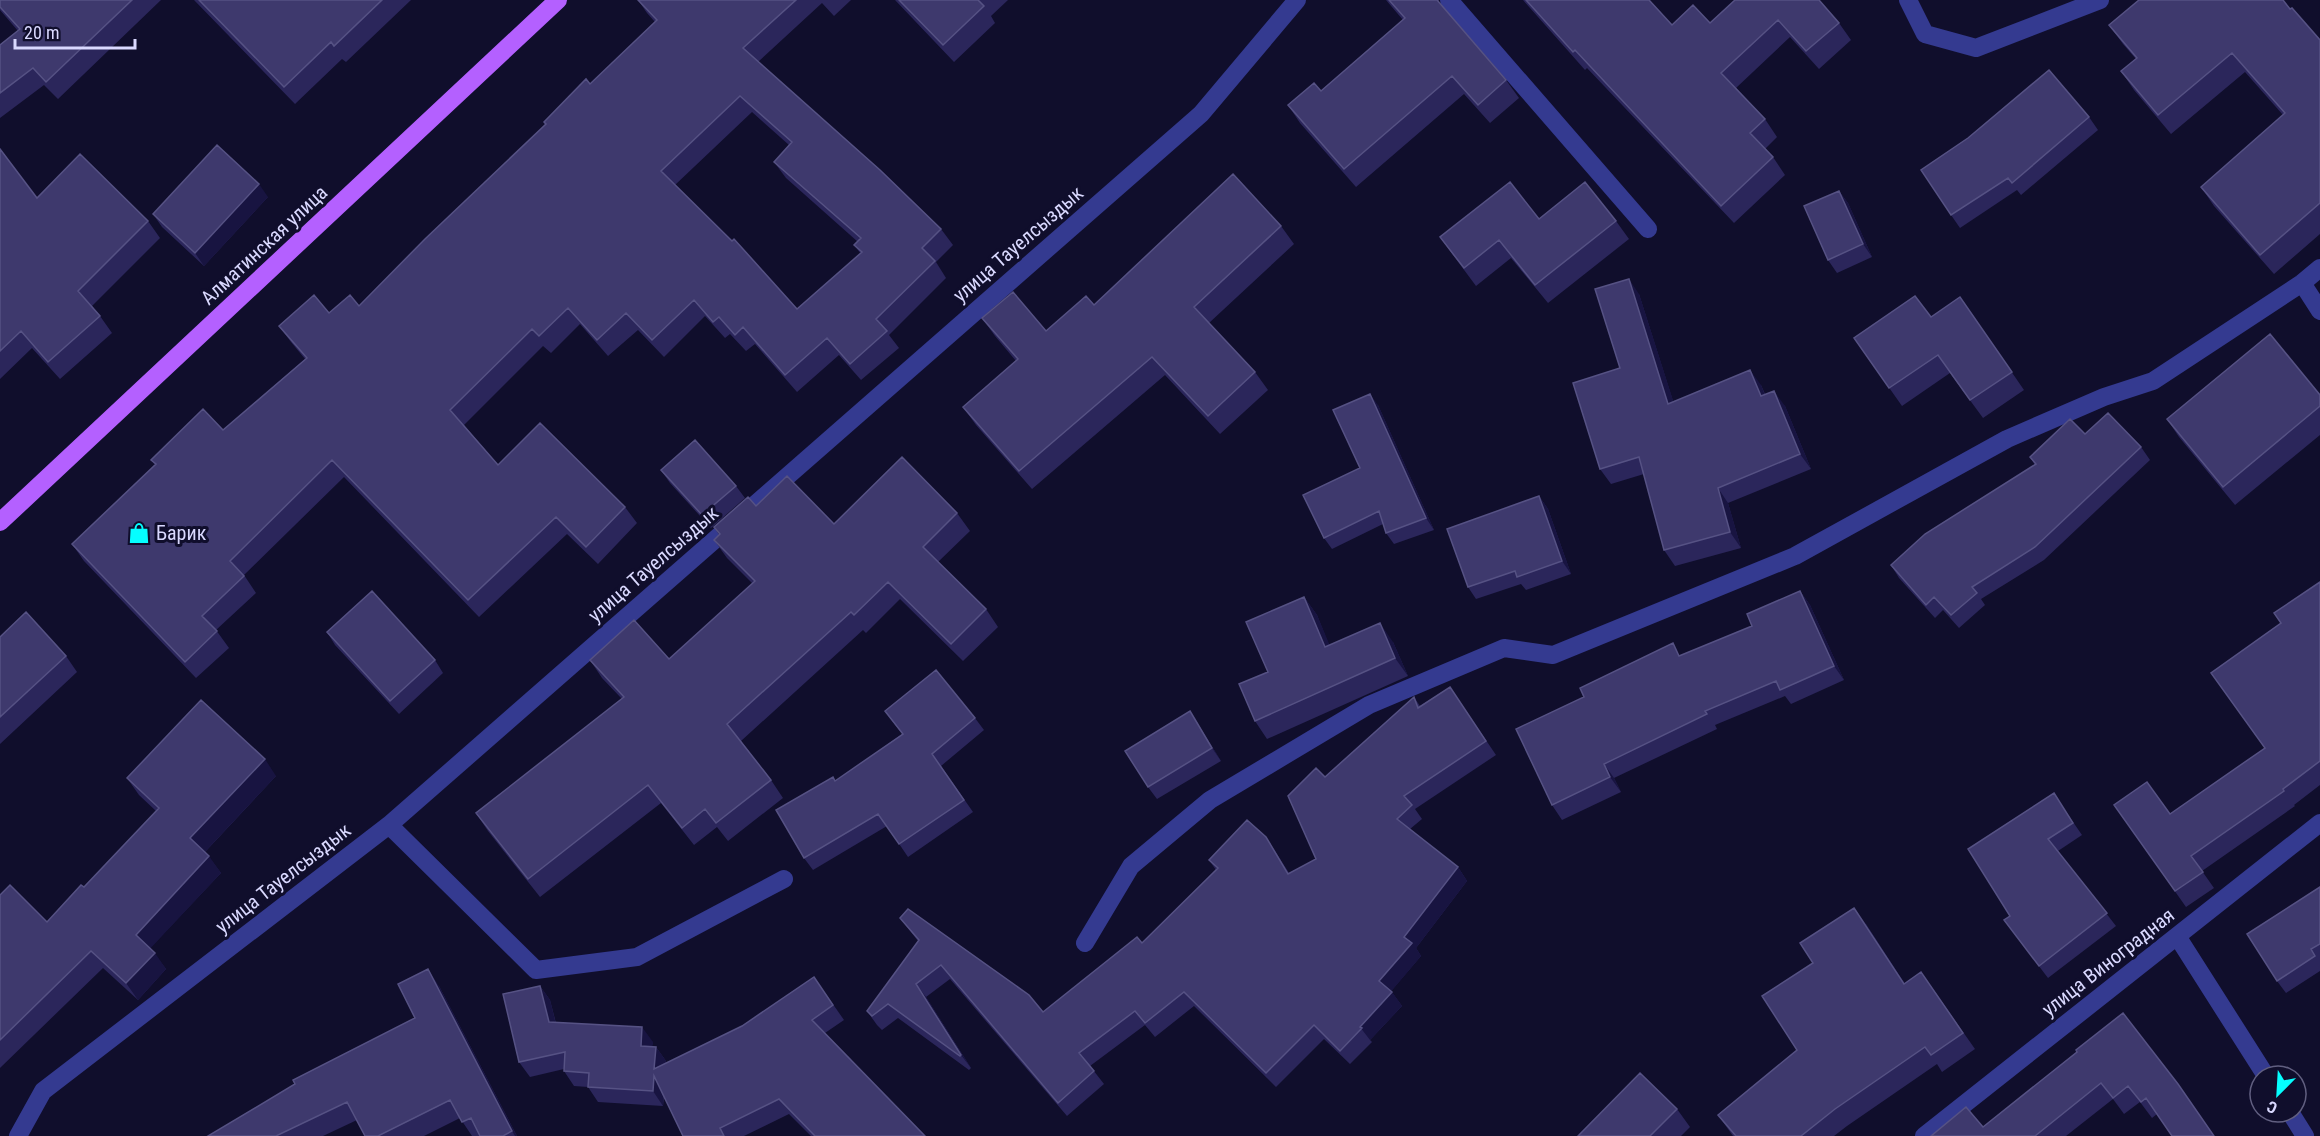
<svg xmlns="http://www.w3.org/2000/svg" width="2320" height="1136" viewBox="0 0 2320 1136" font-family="'Roboto Condensed',sans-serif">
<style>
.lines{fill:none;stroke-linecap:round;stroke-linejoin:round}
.minor{stroke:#343a90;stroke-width:18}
.major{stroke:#b460ff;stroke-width:18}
.wall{fill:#2b265b;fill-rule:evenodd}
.shaded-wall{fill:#181441}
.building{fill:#3e396d;stroke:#565284;stroke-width:1.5;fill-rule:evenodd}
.labels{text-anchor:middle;stroke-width:6;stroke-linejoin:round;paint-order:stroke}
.street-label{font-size:20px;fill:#dad9ff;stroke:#100e2c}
.poi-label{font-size:20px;fill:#dad9ff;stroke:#100e2c;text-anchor:start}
</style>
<rect width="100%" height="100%" fill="#100e2c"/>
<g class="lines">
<path class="minor" d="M1449,0L1648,229
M1908,0L1925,34L1976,48L2100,0
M2302,283L2320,311
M389,825L536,970L637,957L784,879
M2177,936L2266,1076
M1085,943L1131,866L1210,800L1369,705L1504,648L1553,655L1795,556L2007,439L2104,397L2153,381L2302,283L2320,268
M2290,1112L2305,1136
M18,1136L43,1091L389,825L1201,114L1297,0
M1924,1136L2320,823"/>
<path class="major" d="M0,522L558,0"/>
</g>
<path class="wall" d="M0,0H161L58,99L44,85L0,118V45L18,31L0,10Z
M194,0H411L346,62L342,59L295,104Z
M638,0H851L834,16L822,3L758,62L941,229L953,245L936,262L946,278L889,335L899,348L861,380L839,355L797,392L755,344L746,351L730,334L725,338L705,316L664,357L638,330L608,356L580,324L551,353L543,346L464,425L498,465L625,507L637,523L598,564L567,534L479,617L344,477L244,575L256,593L216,630L229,648L196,678L84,561L72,544L155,465L151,460L223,430L305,359L291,342L279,326L359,306L545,125L544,122L590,84L655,22L647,13ZM752,112L789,145L774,162L786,178L858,242L854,245L861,254L797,309L675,185Z
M895,0H1008L991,16L995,23L954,62Z
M1386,0H1439V3L1506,80L1519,98L1490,123L1464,94L1356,187L1300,123L1288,105L1321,91L1403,20Z
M1523,0H1649L1672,25L1710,23L1735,0L1839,23L1851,40L1819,69L1790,37L1736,88L1765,119L1777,137L1765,149L1773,157L1785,175L1734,223L1587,68L1585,70Z
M2290,9L2320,40V234L2274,274L2214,206L2201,187L2283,115L2245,72L2171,134L2134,90L2121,71L2136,59L2123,44L2109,25Z
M2089,117L2098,130L2021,195L2017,190L1960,228L1951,215Z
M0,149L37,198L148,221L160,238L92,306L100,316L112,333L60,379L32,348L0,379Z
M1839,191L1848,203L1872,257L1837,273L1828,260Z
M268,197L204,266L162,227L153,214Z
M1539,219L1616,221L1629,239L1548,303L1511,258L1476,286L1453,255L1440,237Z
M1281,226L1294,244L1209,323L1255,372L1268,390L1220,434L1165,375L1032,489L976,425L963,407L1016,361L995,336L982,318L1046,331L1094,305Z
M1639,294L1673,401L1761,385L1765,394L1785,406L1811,469L1728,503L1741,548L1675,566L1664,550L1644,474L1611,484L1600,469L1620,368Z
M1960,297L2024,390L1983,418L1950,373L1902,406L1854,338L1931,317Z
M2320,395V435L2235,505L2179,437L2167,419Z
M1378,405L1434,530L1394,544L1386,533L1383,524L1332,549L1324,538L1360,468Z
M2085,434L2141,447L2150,460L2044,560L1981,599L1985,605L1959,628L1943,610L1935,618L1899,578L1891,565L2035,465L2030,457Z
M661,470L736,486L745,498L711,528L670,483Z
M1539,496L1548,509L1571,574L1526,590L1521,584L1476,599L1468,587Z
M756,506L834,524L957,513L970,531L938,562L986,609L998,627L963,661L900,599L866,633L863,630L741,741L771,780L783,798L728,841L717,827L694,845L661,803L540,897L488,831L476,813L622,699L602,678L590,660L669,659L753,584L727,558L714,540L719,535L714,527Z
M2320,582V785L2294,805L2295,806L2202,871L2214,888L2186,907L2114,805L2170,814L2265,748L2281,623Z
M1800,591L1810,605L1844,680L1791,704L1785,696L1715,725L1717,729L1614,778L1621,792L1562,820L1552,805L1681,655L1752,626Z
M1304,597L1317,615L1329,645L1393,642L1408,676L1267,739L1255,721L1268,672Z
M327,632L435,660L443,673L399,714L335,645Z
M0,637L66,656L77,672L0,744Z
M1450,687L1496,755L1415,809L1422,819L1410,829L1458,867L1467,881L1416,948L1421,956L1391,991L1402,1006L1370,1040L1372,1042L1350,1064L1324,1039L1276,1087L1194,1006L1155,1037L1145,1025L1090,1066L1104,1084L1067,1116L950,979L926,997L971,1068L969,1070L898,1018L882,1030L877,1025L867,1011L918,941L900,918L1043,1012L1142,943L1216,870L1209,860L1266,837L1289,873L1316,859L1325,777L1414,697L1420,706Z
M885,711L975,718L984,730L941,766L973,812L908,857L887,826L813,870L804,858L836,781L902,734Z
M1190,711L1198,724L1221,761L1157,799L1148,787Z
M276,776L205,852L221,873L150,948L166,969L138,1000L103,968L0,1068V895L47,922L84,887L156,811L139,795L127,778Z
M2062,806L2082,835L2058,851L2116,926L2048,978L2004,920L2010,916Z
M2320,887V971L2286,993L2277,981Z
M1866,924L1905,984L1921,972L1975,1049L1942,1072L1937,1064L1847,1126L1834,1136H1733L1718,1115L1797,1050L1813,963Z
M814,977L844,1020L825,1033L925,1136H811L789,1114L744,1136H683L664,1097L663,1106L598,1102L588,1087L574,1086L564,1071V1069L530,1077L519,1062L540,986L550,1000L556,1023L653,1042L652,1046L656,1047L666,1061V1063L742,1026Z
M439,986L517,1136H472L460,1118L424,1136H365L357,1120L323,1136H208L415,1018Z
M2123,1013L2157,1114L2152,1118L2140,1102L2124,1114L2113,1099L2066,1136H1931L1983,1127L2077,1052Z
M1677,1109L1690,1127L1681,1136H1578Z"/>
<path class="shaded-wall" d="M259,184L268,197L204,266L195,253Z
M1839,191L1848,203L1872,257L1863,244Z
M1629,279L1639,294L1679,419L1668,404Z
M1750,370L1761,385L1771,411L1761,396Z
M1774,391L1785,406L1811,469L1800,454Z
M1370,394L1378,405L1434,530L1426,518Z
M1718,488L1728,503L1741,548L1730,532Z
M1539,496L1548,509L1571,574L1562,561Z
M1800,591L1810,605L1844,680L1834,666Z
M1304,597L1317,615L1338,665L1325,647Z
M1380,623L1393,642L1408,676L1395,658Z
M1190,711L1198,724L1221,761L1212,748Z
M265,759L276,776L202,855L190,838Z
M1604,764L1614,778L1621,792L1610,777Z
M1266,837L1275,851L1297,887L1288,874Z
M209,856L221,873L147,952L136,935Z
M1458,867L1467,881L1416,948L1421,956L1389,994L1379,981L1404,937Z
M1854,908L1866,924L1916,1001L1904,984Z
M155,953L166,969L138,1000L126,983Z
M428,969L439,986L517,1136H515L512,1131Z
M916,984L926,997L971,1068L961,1055Z
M540,986L550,1000L559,1037L549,1022Z
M1392,992L1402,1006L1370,1040L1360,1027Z
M642,1027L653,1042L651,1061L641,1046Z
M656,1047L666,1061L665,1084L654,1069Z
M654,1076L664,1091L663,1106L653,1091Z"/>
<path class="building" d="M0,0H132L46,82L33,68L0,93V45L20,29L0,7Z
M199,0H382L334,46L331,42L284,87Z
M638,0H796L743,48L880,170L941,229L922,248L935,261L876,319L887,331L850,364L827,338L785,375L743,327L735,335L719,317L713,322L694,300L652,340L626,313L597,340L568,308L539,336L532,329L450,410L498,465L540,423L625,507L586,547L556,517L468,600L332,460L230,561L244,576L202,616L217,631L185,662L72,544L156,464L151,460L203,409L223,430L307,358L279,326L314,295L329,313L350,295L359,306L425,239L546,124L544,122L586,79L590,84L657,20ZM740,96L792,142L774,162L861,238L854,245L862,252L797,309L734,239L732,241L661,171Z
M899,0H978L984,6L943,45Z
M1389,0H1437L1506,80L1478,105L1452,76L1344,169L1288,105L1314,83L1321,91L1405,18Z
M1526,0H1649L1672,25L1693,5L1710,23L1735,0H1819L1839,23L1806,51L1778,20L1721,73L1765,119L1750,133L1773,157L1721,206L1575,50L1573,52Z
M2139,0H2283L2290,9L2292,8L2320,40V203L2260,255L2201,187L2285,113L2232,53L2158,115L2121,71L2137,58L2109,25Z
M2049,70L2089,117L2012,183L2008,178L1951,215L1921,170L1968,138Z
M217,145L259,184L195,253L153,214Z
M0,149L37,198L80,154L148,221L78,291L100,316L48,362L21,331L0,351Z
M1233,174L1281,226L1194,307L1255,372L1208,416L1152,357L1019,471L963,407L1018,359L982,318L1013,292L1046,331L1086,296L1094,305Z
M1510,182L1539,219L1585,182L1616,221L1535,285L1499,240L1464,268L1440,237Z
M1839,191L1863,244L1828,260L1804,206Z
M1629,279L1668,404L1750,370L1761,396L1774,391L1800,454L1718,488L1730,532L1664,550L1639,457L1600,469L1573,383L1620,368L1595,289Z
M1915,296L1931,317L1960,297L2012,372L1970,400L1938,355L1889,388L1854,338Z
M2270,334L2320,395V406L2223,487L2167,419Z
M1370,394L1426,518L1386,533L1379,511L1324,538L1303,495L1360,468L1333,410Z
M2108,413L2141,447L2035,547L1972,587L1977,593L1951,615L1934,597L1926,605L1891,565L1925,534L2036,464L2030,457L2070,419L2085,434Z
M695,440L736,486L702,515L661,470Z
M902,457L957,513L923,547L986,609L951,644L888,582L854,615L851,612L727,724L771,780L716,823L705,809L682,828L648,785L528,879L476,813L624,697L590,660L634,620L669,659L755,581L714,540L720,534L714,527L748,497L756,506L787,476L834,524Z
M1539,496L1562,561L1517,577L1515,571L1468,587L1447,529Z
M2320,582V761L2283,789L2284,791L2191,856L2203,872L2175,891L2114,805L2147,782L2170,814L2265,748L2211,673L2281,623L2274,613Z
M372,591L435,660L390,701L327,632Z
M1800,591L1834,666L1780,690L1776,681L1705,711L1707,714L1604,764L1610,777L1552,805L1516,729L1584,697L1580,688L1673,643L1679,656L1752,626L1747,614Z
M1304,597L1325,647L1380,623L1395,658L1255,721L1239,684L1268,672L1246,622Z
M26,612L66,656L0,717V637Z
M936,670L975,718L932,754L964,800L899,844L878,814L804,858L776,810L833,777L835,781L903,734L885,711Z
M1450,687L1486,741L1404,796L1412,805L1397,819L1458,867L1404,937L1412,943L1379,981L1392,992L1360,1027L1362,1028L1340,1051L1314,1025L1266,1073L1184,992L1145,1023L1135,1011L1079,1053L1094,1071L1058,1103L941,965L916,984L961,1055L960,1056L888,1004L872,1016L867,1011L919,940L900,918L908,909L1029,995L1043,1012L1137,937L1142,943L1218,868L1209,860L1247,820L1266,837L1288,874L1316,859L1288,796L1316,768L1325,777L1414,697L1418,708Z
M201,700L265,759L190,838L209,856L136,935L155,953L126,983L91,951L0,1040V895L10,885L47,922L81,885L84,887L159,808L127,778Z
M1190,711L1212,748L1148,787L1125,751Z
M2054,793L2073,823L2048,839L2107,913L2039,966L2004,920L2010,916L1968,849Z
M2320,887V944L2311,949L2315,956L2277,981L2247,934Z
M1854,908L1904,984L1921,972L1963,1033L1931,1055L1925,1047L1835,1109L1801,1136H1736L1718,1115L1797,1050L1762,996L1813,963L1800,943Z
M428,969L512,1131L503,1136H480L471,1118L462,1122L450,1100L378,1136H365L347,1102L276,1136H208L295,1084L293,1080L415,1018L398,984Z
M814,977L833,1005L812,1020L925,1136H815L779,1099L720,1128L724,1136H683L654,1076L653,1091L588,1087L589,1073L564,1071L565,1052L519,1062L503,994L540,986L549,1022L642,1027L641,1046L656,1047L654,1069L742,1026Z
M2123,1013L2178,1084L2214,1136H2172L2146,1098L2141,1102L2128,1086L2113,1098L2101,1083L2035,1136H1931L1966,1107L1983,1127L2077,1052L2076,1050Z
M1640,1073L1677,1109L1650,1136H1578Z"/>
<defs>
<symbol id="shop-bare" viewBox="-9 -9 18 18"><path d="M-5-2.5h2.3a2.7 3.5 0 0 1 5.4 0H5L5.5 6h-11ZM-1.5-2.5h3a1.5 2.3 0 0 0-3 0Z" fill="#05feff" stroke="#100e2c" stroke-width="2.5" paint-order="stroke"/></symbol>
</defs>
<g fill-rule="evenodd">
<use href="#shop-bare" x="124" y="518" width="30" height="30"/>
</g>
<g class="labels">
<g class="street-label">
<text transform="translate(1018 244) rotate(-41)" y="7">улица Тауелсыздык</text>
<text transform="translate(264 245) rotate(-43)" y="7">Алматинская улица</text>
<text transform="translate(653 564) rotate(-41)" y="7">улица Тауелсыздык</text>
<text transform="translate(283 878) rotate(-38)" y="7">улица Тауелсыздык</text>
<text transform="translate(2108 962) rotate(-38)" y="7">улица Виноградная</text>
</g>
<g class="poi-label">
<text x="156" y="540">Барик</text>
</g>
</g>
<g transform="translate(2278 1094) rotate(204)"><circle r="28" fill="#100e2c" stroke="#615f80" stroke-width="1.5"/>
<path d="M0-4.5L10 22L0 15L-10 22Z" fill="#05feff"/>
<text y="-9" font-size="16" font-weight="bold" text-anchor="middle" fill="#dad9ff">С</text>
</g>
<path d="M15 39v9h120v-9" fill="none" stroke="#dad9ff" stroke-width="3"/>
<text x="24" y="39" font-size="18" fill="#dad9ff" stroke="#100e2c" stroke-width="4.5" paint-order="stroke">20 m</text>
</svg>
